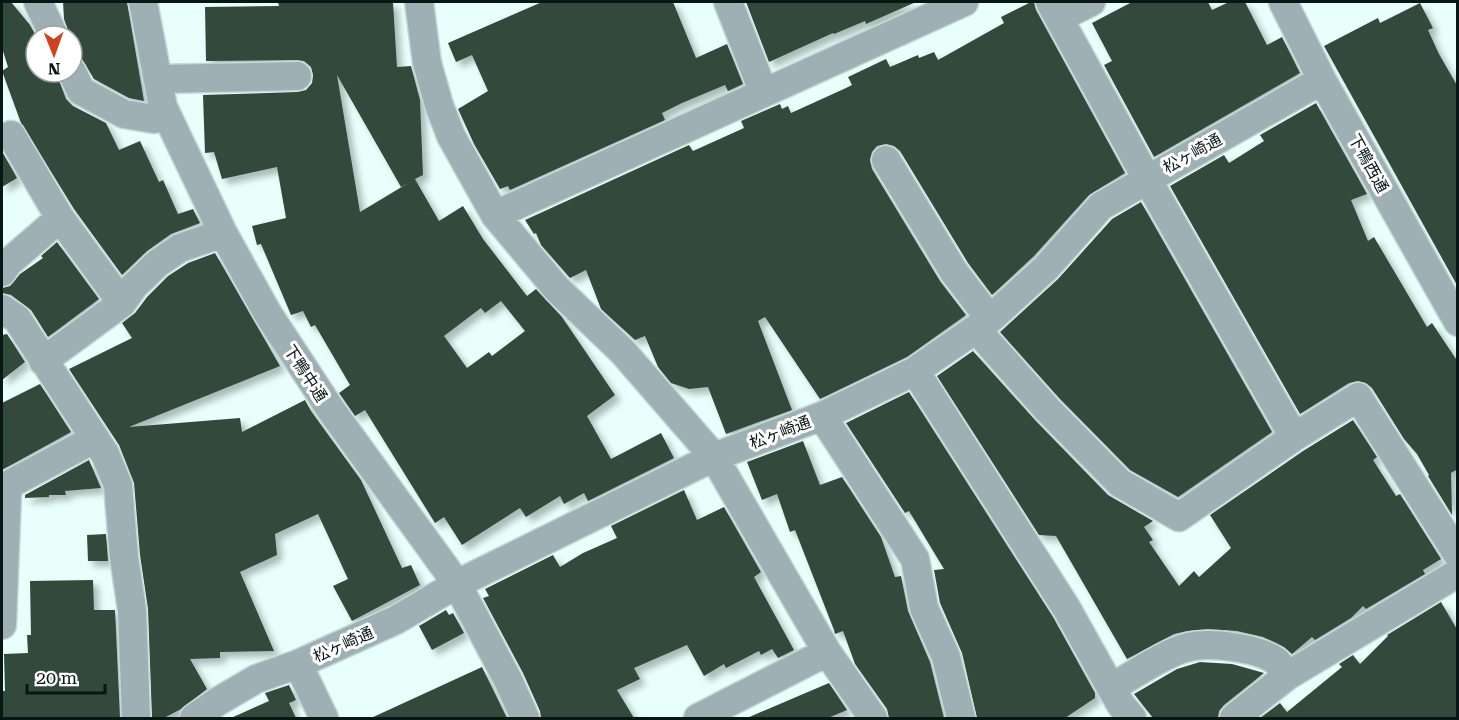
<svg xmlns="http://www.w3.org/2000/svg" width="1459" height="720" viewBox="0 0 1459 720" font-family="'Roboto Serif','Noto Sans JP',serif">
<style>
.building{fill:#324a3b;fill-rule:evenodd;filter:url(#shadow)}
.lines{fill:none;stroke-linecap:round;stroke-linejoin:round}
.minor-casing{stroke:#c4dad6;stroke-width:31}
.minor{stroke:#9fb0b5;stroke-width:28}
.labels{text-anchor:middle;stroke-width:6;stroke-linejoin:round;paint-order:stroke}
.street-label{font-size:16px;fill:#081614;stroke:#fff}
</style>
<defs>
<filter id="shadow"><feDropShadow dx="5.5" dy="5.5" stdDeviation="3" flood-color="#0004"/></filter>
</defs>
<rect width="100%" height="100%" fill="#e8fffb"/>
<path class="building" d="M2,2H11L30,25L36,36V72H56L66,99L73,106L106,123L119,150L140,141L159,182L163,180L178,214L193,209L200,223L171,234L147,251L122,275L74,209L21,123L2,71L8,67L2,48Z
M63,2H127L144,101L129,98L94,79L82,59L72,56V36H70L64,19Z
M278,2H393L397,67L411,66L420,100L423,175L415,179L439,221L463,206L483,239L527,296L536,289L562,317L615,395L587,416L611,459L661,433L674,458L588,501L584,493L564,504L560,496L526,517L520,508L462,545L444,517L435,523L365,410L355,416L339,393L350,385L315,325L311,327L303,311L291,315L261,244L257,245L252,226L286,218L277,167L222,179L214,152L205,153L203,95L297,92L306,90L312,83L313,75L311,67L304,61L297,60L206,61L205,7L279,6ZM337,75L401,187L410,182L360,212ZM501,301L525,331L492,356L489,352L467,368L444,336L481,308L485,313Z
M542,2H673L696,58L727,44L743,84L728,91L725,85L682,103L662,113L665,120L510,190L508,186L500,189L474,144L458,109L488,91L472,55L456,62L448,43Z
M746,2H916L866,24L865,21L834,34L833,33L769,62Z
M1031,2H1034L1036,10L1125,173L1089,195L1034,256L992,295L968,263L900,151L894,146L886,144L877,146L872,152L870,160L872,169L940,281L966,315L907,357L820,399L765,317L758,321L792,410L726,434L708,387L689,389L671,383L658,367L645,336L635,340L601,309L586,270L570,278L541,245L536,233L534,234L525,220L689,145L693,151L744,128L741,121L780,104L782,109L788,106L791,113L846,88L852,85L848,77L886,59L890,67L918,55L919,58L934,52L938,60L1004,23L1001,17Z
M1132,2H1208L1212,10L1229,2H1245L1267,45L1282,37L1300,73L1154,157L1104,65L1112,61L1092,23Z
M1420,3L1433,28L1428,30L1439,54L1458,87V287L1324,46L1378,18L1380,23Z
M1316,103L1367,194L1351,200L1368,241L1374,237L1427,327L1432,323L1458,362V469L1451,473L1452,515L1428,476L1429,475L1417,454L1404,439L1372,388L1366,383L1358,381L1349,383L1300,414L1170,186L1224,155L1229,163L1264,141L1260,135Z
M3,153L17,178L2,187V154Z
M1141,202L1272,432L1178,497L1130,470L1059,398L1000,332L1058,279L1112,219Z
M57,242L99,299L48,337L31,310L11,295L2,293V288L10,286L20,274L43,258L41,256Z
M215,253L280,366L129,427L240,418L242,432L305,400L311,411L361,480L402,568L411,565L420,585L352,621L333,586L348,579L318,514L275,534L277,555L240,572L274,651L220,652V658L190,659L207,689L181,709L164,718H152L148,609L140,555L134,483L119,445L69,369L132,338L122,323L135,313L147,297L168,276L188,263Z
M7,334L25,362L2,380V335Z
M973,351L1035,420L1108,495L1153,521L1144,527L1153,540L1149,542L1179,586L1194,571L1199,577L1231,548L1210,515L1303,451L1353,420L1377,457L1373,460L1396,496L1400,494L1441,559L1423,570L1425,574L1366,609L1363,606L1351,618L1315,640L1312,637L1292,654L1284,647L1263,637L1237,631L1208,629L1187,631L1174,634L1127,659L1056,536L1039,535L937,376Z
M40,384L71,432L2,470V403Z
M909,392L1053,617L1095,693V698L1065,718H977L962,653L940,603L934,570L944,569L909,511L905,513L846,423Z
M803,441L820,485L842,477L881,537L895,577L901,576L908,611L930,662L944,718H889L887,709L855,664L843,631L835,634L834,630L795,530L790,532L777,494L762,500L747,462Z
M89,460L101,488L65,491L66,495H49V497L25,498V495Z
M684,490L697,520L724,507L761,572L754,577L794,650L778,658L772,649L761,655L759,651L726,668L724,664L704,676L687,645L634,668L640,679L617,690L634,718H541L540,711L523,673L483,598L489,596L485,589L553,555L560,567L583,553L617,538L611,526Z
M106,534L108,561H88L87,535Z
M93,580L94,610H115L120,718L2,717V691H5L4,654L28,653L27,635H31L30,581Z
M1441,602L1458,631V718H1260L1280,703L1287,712L1342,667L1339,664L1353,655L1360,664L1388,636L1387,635Z
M446,610L449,615L453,613L464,633L432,650L419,626Z
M1200,662L1232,664L1264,673L1224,705L1219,711L1218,718H1153L1134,694L1177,669Z
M482,667L507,718H371Z
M829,683L847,710L828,718H747Z
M289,685L296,700L289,703L296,718H231L269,701L265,693Z"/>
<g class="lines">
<defs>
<path id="minor" d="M38,2L54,36
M143,2L163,107L223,233L268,314L331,410L457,584L508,680L525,718
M419,2L427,63L439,105L451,136L495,215L557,289L623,352L714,457L827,652L873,718
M728,2L763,91
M1050,2L1147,179L1294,437L1358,397L1458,555
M1283,2L1322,80L1458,322
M1059,18L1091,2
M72,72L81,91L124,114L154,119L166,114
M158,79L297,76
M11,135L60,218L122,303
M886,160L954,272L990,319
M495,215L964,2
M2,272L8,263L60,218
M2,309L17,319L105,454L118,485L124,557L132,610L136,718
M978,329L984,338L1047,409L1120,483L1179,517L1294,437
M43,361L122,303L134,286L158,263L180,248L223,233
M915,371L1067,609L1111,688L1121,705L1132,718
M822,416L915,559L924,608L946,657L961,718
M2,625L7,494L10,484L94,439
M298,664L324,718
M1111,688C1132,676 1166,652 1189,647C1210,642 1259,648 1276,661C1280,665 1283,672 1287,676
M194,718L217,702L256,679L298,664L396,620L457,584L714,457L822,416L915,371L990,319L1046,268L1101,206L1322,80
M698,718L827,652
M1234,718L1287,676L1458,573"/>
</defs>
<use href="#minor" class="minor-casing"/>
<use href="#minor" class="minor"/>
</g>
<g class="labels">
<g class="street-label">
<text transform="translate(1192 153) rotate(-29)" y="6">松ヶ崎通</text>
<text transform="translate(1369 163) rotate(61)" y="6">下鴨西通</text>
<text transform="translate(306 373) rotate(57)" y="6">下鴨中通</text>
<text transform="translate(780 432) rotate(-21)" y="6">松ヶ崎通</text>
<text transform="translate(343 644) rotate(-24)" y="6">松ヶ崎通</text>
</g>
</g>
<rect width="1459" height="720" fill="none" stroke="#081614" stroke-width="6"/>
<g transform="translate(54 54) rotate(179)"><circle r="28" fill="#ffffff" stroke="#9ca2a1" stroke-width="1.5"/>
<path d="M0-4.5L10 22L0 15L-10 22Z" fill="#cd451e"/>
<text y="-9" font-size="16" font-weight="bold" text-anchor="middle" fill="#081614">N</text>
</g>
<path d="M27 684v9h78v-9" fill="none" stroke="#081614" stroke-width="3"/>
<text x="36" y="684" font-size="18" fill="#081614" stroke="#ffffff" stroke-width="4.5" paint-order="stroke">20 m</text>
</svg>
